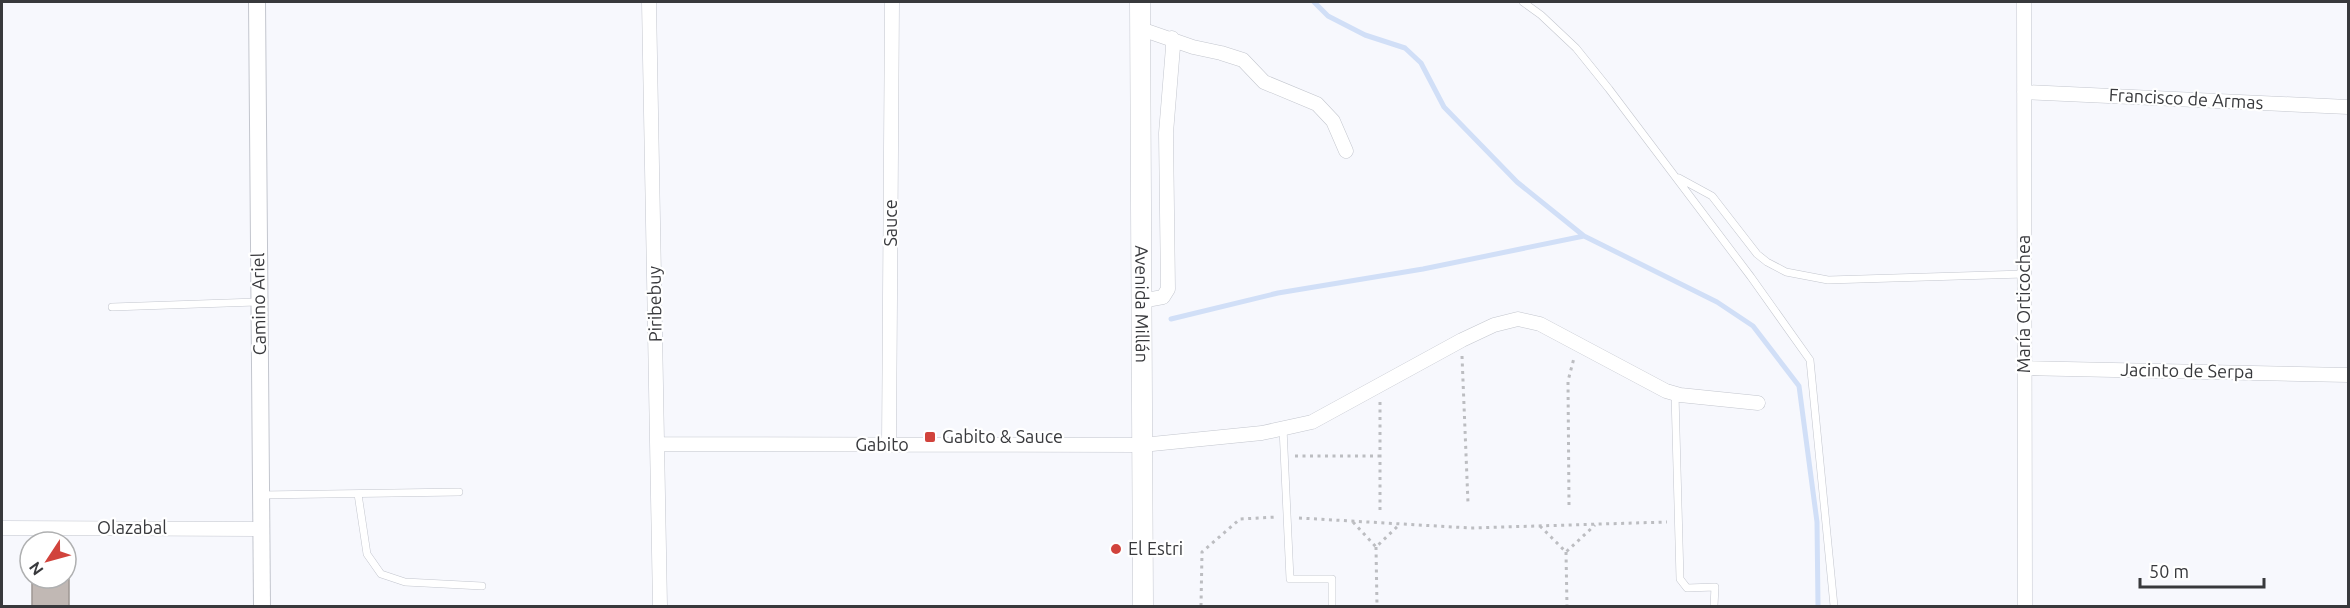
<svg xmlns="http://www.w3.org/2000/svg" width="2350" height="608" viewBox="0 0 2350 608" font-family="Ubuntu,sans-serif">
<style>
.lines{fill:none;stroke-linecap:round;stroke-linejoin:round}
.stream{stroke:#d1dff7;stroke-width:5}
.building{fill:#c1b8b4;stroke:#9e9692;stroke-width:1.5}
.service-casing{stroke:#c3c6ce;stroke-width:8}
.minor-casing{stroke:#c3c6ce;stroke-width:15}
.tertiary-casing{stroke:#c3c6ce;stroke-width:18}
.secondary-casing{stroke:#c3c6ce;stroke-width:21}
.path{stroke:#bcbdc1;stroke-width:3;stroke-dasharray:3 4.5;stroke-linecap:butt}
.service{stroke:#fff;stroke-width:7}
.minor{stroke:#fff;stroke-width:14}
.tertiary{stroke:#fff;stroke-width:16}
.secondary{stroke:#fff;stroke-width:20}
.poi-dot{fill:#d1433c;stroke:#fff;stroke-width:2}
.labels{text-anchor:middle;stroke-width:4.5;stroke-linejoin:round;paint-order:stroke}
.street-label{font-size:18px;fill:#38393c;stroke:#fff}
.poi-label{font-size:18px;fill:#38393c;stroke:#fff;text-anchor:start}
</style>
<rect width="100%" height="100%" fill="#f7f8fd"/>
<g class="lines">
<path class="stream" d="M1314,2L1328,16L1365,35L1405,48L1421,63L1444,107L1517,182L1584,236L1717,302L1753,326L1799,386L1817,522L1818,606
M1171,319L1278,293L1423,269L1584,236"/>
</g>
<path class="building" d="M32,578H69V606H32Z"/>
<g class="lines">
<defs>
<path id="service" d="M1523,2L1541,15L1576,48L1609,89L1751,277L1810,360L1834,606
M1679,178L1712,196L1757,254L1767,262L1786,272L1828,280L2024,274
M112,307L259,302
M1675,394L1680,579L1687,588L1715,587L1714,606
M1283,428L1290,579H1332V606
M358,494L367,554L381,574L405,582L482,586
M261,495L459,492"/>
<path id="minor" d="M649,2L660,606
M2024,2L2025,606
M1141,29L1193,47L1221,53L1243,60L1264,82L1317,104L1333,121L1346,151
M2024,92L2348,107
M1141,301L1163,297L1168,289L1166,133L1173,47L1172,38
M2025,368L2348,375
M657,444L1142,445L1262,433L1312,422L1462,340L1494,325L1518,319L1540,324L1666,391L1680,395L1758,403
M889,445L892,2
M2,528L262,529"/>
<path id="tertiary" d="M257,2L262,606"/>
<g id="secondary">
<path id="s1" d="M1140,2L1143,606"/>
</g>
</defs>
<use href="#service" class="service-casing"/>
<use href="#minor" class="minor-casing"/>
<use href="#tertiary" class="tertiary-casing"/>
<use href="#secondary" class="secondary-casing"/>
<path class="path" d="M1462,356L1468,503
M1295,456H1380
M1569,505L1568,381L1574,358
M1380,510V400
M1299,518L1471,528L1667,522
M1353,522L1376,547L1400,524
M1540,526L1566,552L1595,525
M1376,547L1377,606
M1566,552L1567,606
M1201,606L1202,552L1240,519L1277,517"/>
<use href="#service" class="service"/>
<use href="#minor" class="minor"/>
<use href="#tertiary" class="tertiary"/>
<use href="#secondary" class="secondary"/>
</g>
<g class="poi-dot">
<rect x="924" y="431" width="12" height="12" rx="3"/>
<circle cx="1116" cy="549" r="6"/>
</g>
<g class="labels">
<g class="street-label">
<text transform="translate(2186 99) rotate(3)" y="6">Francisco de Armas</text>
<text transform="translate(891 223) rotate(-90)" y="6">Sauce</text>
<text transform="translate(259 304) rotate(-91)" y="6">Camino Ariel</text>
<text transform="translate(655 304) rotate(-91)" y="6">Piribebuy</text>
<text dy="6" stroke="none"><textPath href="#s1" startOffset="302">Avenida Millán</textPath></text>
<text transform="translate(2024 304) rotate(-90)" y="6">María Orticochea</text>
<text transform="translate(2187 371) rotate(1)" y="6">Jacinto de Serpa</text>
<text x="882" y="451">Gabito</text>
<text x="132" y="534">Olazabal</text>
</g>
<g class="poi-label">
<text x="942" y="443">Gabito &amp; Sauce</text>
<text x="1128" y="555">El Estri</text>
</g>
</g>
<rect width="2350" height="608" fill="none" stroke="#38393c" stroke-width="6"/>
<g transform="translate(48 560) rotate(234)"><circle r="28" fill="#ffffff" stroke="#afb0b1" stroke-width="1.5"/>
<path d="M0-4.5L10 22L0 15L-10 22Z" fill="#d1433c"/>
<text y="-9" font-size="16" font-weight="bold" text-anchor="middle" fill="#38393c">N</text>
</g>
<path d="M2140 578v9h124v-9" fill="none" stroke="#38393c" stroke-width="3"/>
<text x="2149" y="578" font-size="18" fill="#38393c" stroke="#ffffff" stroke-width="4.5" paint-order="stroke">50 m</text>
</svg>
